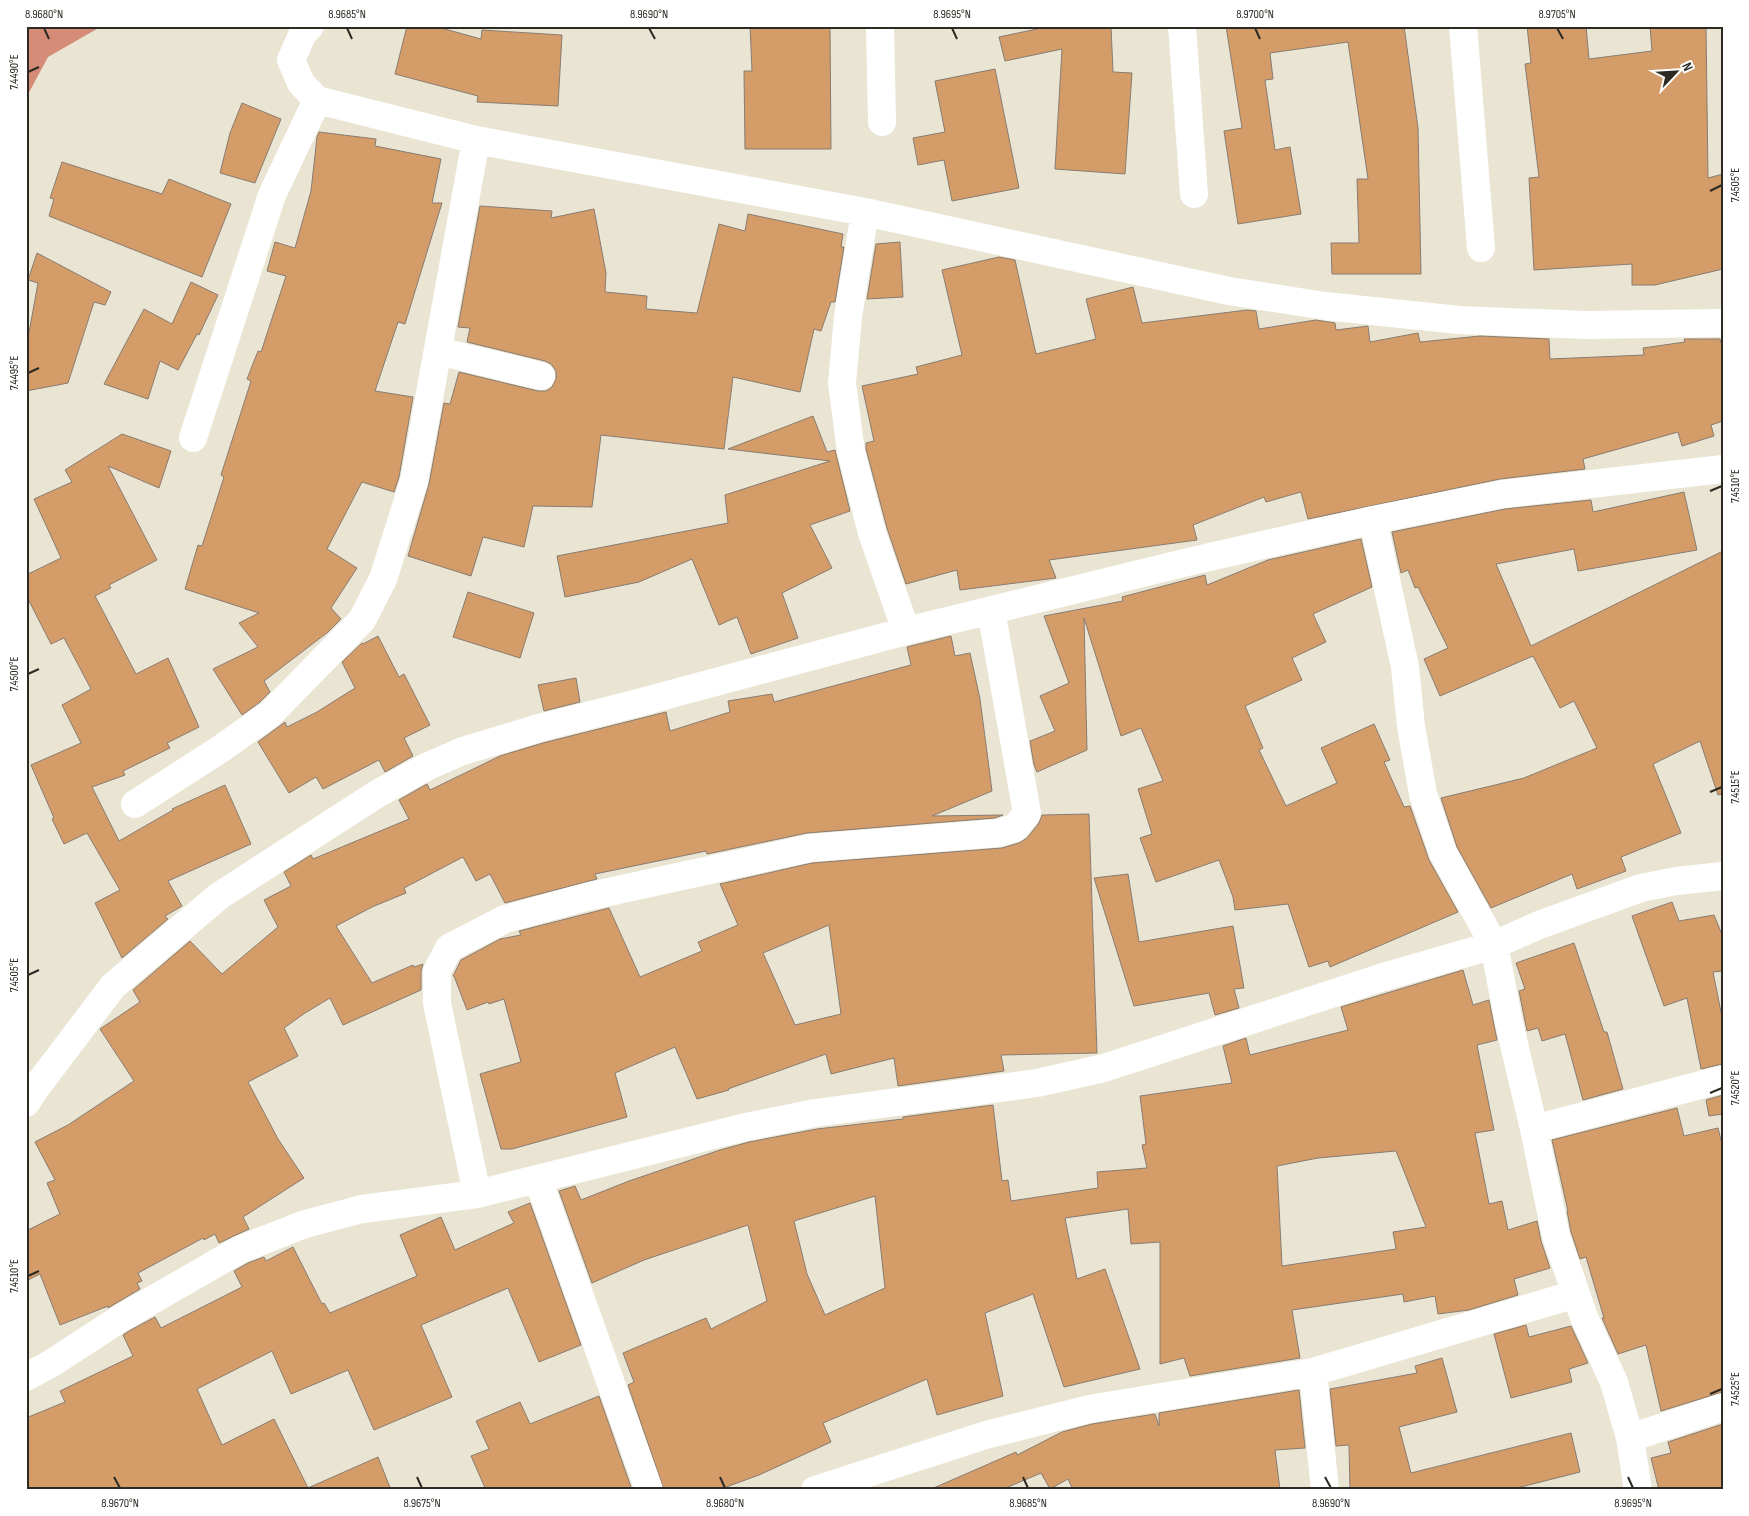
<svg xmlns="http://www.w3.org/2000/svg" width="1749" height="1516" viewBox="0 0 1749 1516" font-family="'Sofia Sans Condensed',sans-serif">
<style>
.forest{fill:#d48b77}
.building{fill:#d39c69;stroke:#897c70;fill-rule:evenodd}
.lines{fill:none;stroke-linecap:round;stroke-linejoin:round}
.street{stroke:#fff;stroke-width:28}
.ticks{fill:none;stroke:#2c2a23;stroke-width:2}
.neatline{fill:none;stroke:#2c2a23;stroke-width:2}
.ticks-label{font-size:12px;text-anchor:middle;fill:#2c2a23}
</style>
<rect width="100%" height="100%" fill="#eae4d3"/>
<path class="forest" d="M26,26H102L48,57L26,98Z"/>
<path class="building" d="M407,26H434L481,39L482,30L562,35L558,106L477,102L478,96L395,74Z
M750,26H830L831,149H745L744,71H752Z
M1051,26H1111L1113,72L1132,73L1125,174L1055,169L1062,49L1005,61L999,37Z
M1226,26H1404L1418,128L1421,274H1332L1331,243H1359L1357,179H1368L1348,42L1270,53L1273,79L1265,80L1275,150L1290,147L1301,214L1238,224L1224,131L1242,128Z
M1527,26H1586L1589,59L1652,51L1650,26H1706L1708,178L1723,174V269L1655,285H1632V264L1534,270L1529,178L1539,177L1525,64L1531,63Z
M995,69L1019,188L952,201L944,160L918,165L913,138L945,132L935,81Z
M242,103L281,119L255,183L220,173L230,133Z
M319,132L376,139L375,146L441,159L432,203H442L405,324L398,322L375,391L413,397L399,477L394,492L362,482L327,549L357,568L331,608L341,619L328,632L264,681L270,692L260,702L242,715L213,669L258,647L239,623L259,613L185,589L198,545L202,546L224,477L221,475L251,381L247,379L258,351L261,352L286,276L267,271L275,242L295,248L311,191L317,137Z
M62,162L162,194L169,179L231,204L202,277L49,216L54,199L50,198Z
M480,206L552,211L551,218L594,209L606,273L605,292L647,296L646,309L697,313L719,224L745,231L748,214L843,234L841,247H844L835,302H831L821,331L814,329L800,392L733,377L724,449L601,435L592,507L533,506L524,547L483,537L471,576L408,556L429,484L444,403L450,404L459,372L538,391H546L552,387L556,379V371L551,364L545,361L467,342L470,328L458,327Z
M900,242L903,297L867,299L876,244Z
M37,253L111,292L105,305L94,302L68,383L26,391V349L38,283L28,280Z
M999,257L1015,260L1036,354L1096,339L1086,299L1133,287L1142,323L1247,310L1256,311L1259,329L1316,320L1335,323L1336,330L1368,326L1370,342L1418,333L1420,342L1480,336L1549,339L1550,359L1644,355L1643,348L1685,342L1684,339H1720L1723,349V421L1711,425L1714,436L1682,446L1678,432L1583,459L1585,469L1500,479L1308,519L1301,492L1266,502L1264,497L1193,525L1197,540L1049,560L1056,578L960,590L957,570L906,584L887,528L866,449V443L874,441L862,386L918,374L916,367L962,355L942,270Z
M191,282L218,295L199,335L197,334L178,370L160,361L148,399L104,384L144,309L172,324Z
M813,416L827,452L835,450L850,511L810,525L832,568L782,593L798,638L751,654L737,617L719,625L692,559L639,582L565,597L557,556L728,523L725,495L830,461L728,449Z
M122,434L171,451L159,488L108,466L157,560L109,585L111,588L95,596L136,674L168,658L199,727L167,743L170,748L123,771L125,775L92,787L119,841L173,810L172,809L225,785L251,844L168,881L182,906L165,916L168,919L122,958L95,903L120,890L87,833L64,844L52,819L54,818L31,765L81,743L62,705L91,689L64,638L51,644L26,595V575L61,558L34,499L72,482L65,470Z
M1684,492L1697,550L1578,571L1574,549L1496,564L1531,646L1723,551V794L1718,795L1700,741L1653,764L1681,833L1621,857L1626,871L1577,889L1572,874L1491,908L1457,847L1441,798L1524,778L1597,748L1574,701L1560,708L1533,656L1440,696L1424,659L1448,648L1418,587L1415,588L1408,570L1401,573L1392,532L1505,509L1591,500L1593,512Z
M1361,539L1372,587L1313,614L1326,642L1292,658L1302,680L1245,706L1263,748L1259,750L1286,806L1337,783L1321,748L1374,724L1390,760L1384,762L1404,807L1410,806L1429,860L1458,912L1330,967L1328,961L1309,967L1288,904L1235,910L1233,897L1219,860L1156,882L1140,838L1152,834L1138,789L1163,781L1141,728L1121,736L1084,618L1087,750L1037,772L1034,765L1030,741L1055,731L1040,696L1069,683L1044,616L1123,601L1122,597L1205,575L1207,585L1268,560Z
M468,592L534,613L520,658L453,637Z
M378,636L399,677L404,674L430,725L404,738L413,756L385,772L379,760L323,789L316,777L289,793L258,742L285,722L287,727L317,712L355,688L342,662L362,643L363,644Z
M951,636L955,656L970,653L980,699L992,791L932,816L1003,815L995,818L807,833L707,854L706,851L595,874L597,879L505,903L490,874L476,881L463,857L404,888L406,893L372,907L336,926L372,983L413,965L414,967L423,964L421,971V990L343,1025L330,998L305,1013L284,1028L298,1056L248,1082L278,1139L304,1178L243,1217L249,1229L219,1243L215,1234L204,1240L203,1238L138,1273L142,1281L137,1283L140,1289L108,1308V1306L60,1325L40,1274L26,1281V1231L60,1214L47,1183L55,1180L35,1142L68,1125L134,1081L100,1029L140,1002L133,990L190,941L222,974L278,927L264,900L291,886L284,872L311,855L313,859L409,819L399,800L427,784L430,790L500,756L543,743L666,712L670,731L730,712L728,701L772,694L774,702L911,665L907,647Z
M576,678L580,702L544,711L538,685Z
M1089,814L1097,1053L1001,1055L1004,1071L898,1086L894,1058L831,1074L826,1054L728,1089L729,1090L697,1099L675,1047L615,1073L627,1117L512,1149H501L480,1074L521,1062L504,999L489,1004L488,1002L467,1010L454,976H453L461,960L500,939L521,935L519,931L609,908L640,977L702,951L698,942L738,925L720,884L812,863L1002,848L1019,843L1027,838L1039,823L1042,815ZM829,925L841,1014L795,1025L763,953Z
M1128,874L1139,942L1233,926L1244,988L1234,989L1239,1008L1215,1015L1209,993L1134,1006L1094,878Z
M1672,902L1679,921L1714,915L1723,937V971L1713,972L1723,1022V1064L1701,1069L1687,998L1664,1006L1632,916Z
M1574,943L1604,1032H1607L1623,1089L1583,1100L1565,1034L1542,1041L1538,1028L1527,1031L1519,991L1525,989L1516,963Z
M1463,970L1473,1005L1489,1000L1497,1040L1477,1045L1494,1130L1475,1133L1489,1204L1502,1201L1508,1230L1537,1221L1541,1241L1550,1268L1514,1279L1518,1295L1469,1310L1438,1314L1435,1296L1404,1302L1403,1294L1292,1310L1300,1358L1190,1376L1184,1358L1160,1364V1242L1131,1244L1128,1209L1065,1218L1077,1279L1105,1269L1140,1369L1064,1387L1033,1294L985,1313L1003,1396L937,1415L927,1379L823,1423L831,1442L759,1475L718,1490H664L628,1385L634,1382L623,1353L706,1318L711,1329L767,1301L748,1225L644,1260L592,1283L559,1191L575,1186L581,1200L629,1181L720,1150L749,1142L817,1129L903,1119V1117L993,1105L1002,1181L1008,1180L1011,1201L1098,1188L1097,1172L1147,1168L1142,1145L1146,1144L1140,1096L1232,1083L1223,1046L1246,1038L1250,1055L1348,1030L1341,1007ZM1396,1151L1426,1227L1393,1232L1396,1249L1282,1266L1277,1166L1318,1158ZM875,1196L885,1288L825,1315L807,1274L794,1221Z
M1723,1095V1114L1709,1116L1706,1100Z
M1677,1108L1684,1136L1718,1128L1723,1148V1392L1661,1411L1646,1345L1618,1354L1602,1318H1604L1586,1257L1580,1259L1571,1232L1567,1211H1568L1552,1140Z
M530,1203L581,1345L539,1362L508,1288L421,1325L452,1397L374,1430L348,1370L291,1394L272,1351L197,1389L222,1445L274,1419L308,1488L378,1457L391,1490H26V1418L65,1402L60,1391L133,1356L123,1335L129,1331L155,1317L161,1328L242,1287L234,1271L248,1263L264,1257L266,1261L293,1247L322,1304L324,1303L330,1313L417,1276L400,1235L441,1217L455,1250L514,1223L508,1212Z
M1526,1325L1529,1337L1571,1326L1588,1363L1569,1369L1572,1382L1511,1398L1494,1334Z
M1442,1358L1457,1412L1399,1427L1411,1473L1571,1433L1580,1472L1509,1490H1350L1349,1445L1336,1446L1330,1389L1417,1373L1415,1366Z
M1299,1390L1305,1448L1275,1450L1280,1490H1073L1068,1479L1050,1489L1041,1473L1001,1490H929L1016,1452L1017,1455L1062,1432L1092,1424L1155,1414L1159,1426V1413Z
M599,1396L632,1490H486L471,1456L489,1449L476,1421L520,1402L530,1424Z
M1723,1424V1490H1659L1651,1458L1671,1453L1668,1442Z"/>
<g class="lines">
<path class="street" d="M310,26L303,33L291,60L301,83L317,100L476,140L865,212L1229,291L1325,306L1459,320L1586,325L1723,323
M880,26L882,122
M1182,26L1194,194
M1463,26L1481,248
M865,212L848,317L842,383L851,452L872,533L906,631
M438,351L541,376
M193,438L272,195L317,100
M1373,520L1405,667L1411,726L1423,794L1443,853L1494,945L1509,1023L1534,1129L1556,1236L1584,1317L1614,1382L1630,1438L1638,1490
M991,610L1027,813L1015,828L998,833L810,848L586,897L505,919L449,948L437,971V1003L477,1194L746,1127L815,1113L1037,1083L1104,1068L1380,978L1494,945L1539,925L1641,888L1676,881L1723,876
M135,804L219,750L270,714L362,620L383,579L414,481L476,140
M26,1103L35,1089L113,986L219,896L377,794L428,766L463,751L539,728L634,704L906,631L1192,561L1373,520L1503,494L1723,469
M1534,1129L1723,1079
M538,1179L649,1490
M26,1377L52,1363L121,1318L241,1249L305,1224L362,1209L477,1194
M1630,1438L1723,1407
M815,1490L986,1435L1089,1409L1313,1372
M1325,1490L1313,1372L1576,1294"/>
</g>
<path class="ticks" d="M44,28L49,39M347,28L352,39M649,28L655,39M952,28L957,39M1255,28L1260,39M1557,28L1563,39M28,72L39,67M1710,191L1722,185M28,373L39,368M1710,491L1722,486M28,674L39,669M1710,792L1722,787M28,975L39,970M1710,1093L1722,1088M28,1276L39,1271M1710,1394L1722,1389M114,1477L120,1488M417,1477L422,1488M720,1477L725,1488M1023,1477L1028,1488M1325,1477L1331,1488M1628,1477L1633,1488"/>
<rect width="1749" height="1516" fill="none" stroke="#ffffff" stroke-width="55"/>
<g transform="translate(1676 72) rotate(65)" stroke="#ffffff" stroke-width="4" paint-order="stroke">
<path d="M0-4L9 19L0 12L-9 19Z" fill="#2c2a23"/>
<text y="-8" font-size="14" font-weight="bold" text-anchor="middle" fill="#2c2a23">N</text>
</g>
<rect x="28" y="28" width="1694" height="1460" class="neatline"/>
<g class="ticks-label">
<text x="44" y="18">8.9680°N</text>
<text x="347" y="18">8.9685°N</text>
<text x="649" y="18">8.9690°N</text>
<text x="952" y="18">8.9695°N</text>
<text x="1255" y="18">8.9700°N</text>
<text x="1557" y="18">8.9705°N</text>
<text transform="translate(14 72) rotate(-90)" y="4">7.4490°E</text>
<text transform="translate(1735 185) rotate(-90)" y="4">7.4505°E</text>
<text transform="translate(14 373) rotate(-90)" y="4">7.4495°E</text>
<text transform="translate(1735 486) rotate(-90)" y="4">7.4510°E</text>
<text transform="translate(14 674) rotate(-90)" y="4">7.4500°E</text>
<text transform="translate(1735 787) rotate(-90)" y="4">7.4515°E</text>
<text transform="translate(14 975) rotate(-90)" y="4">7.4505°E</text>
<text transform="translate(1735 1088) rotate(-90)" y="4">7.4520°E</text>
<text transform="translate(14 1276) rotate(-90)" y="4">7.4510°E</text>
<text transform="translate(1735 1389) rotate(-90)" y="4">7.4525°E</text>
<text x="120" y="1507">8.9670°N</text>
<text x="422" y="1507">8.9675°N</text>
<text x="725" y="1507">8.9680°N</text>
<text x="1028" y="1507">8.9685°N</text>
<text x="1331" y="1507">8.9690°N</text>
<text x="1633" y="1507">8.9695°N</text>
</g>
</svg>
